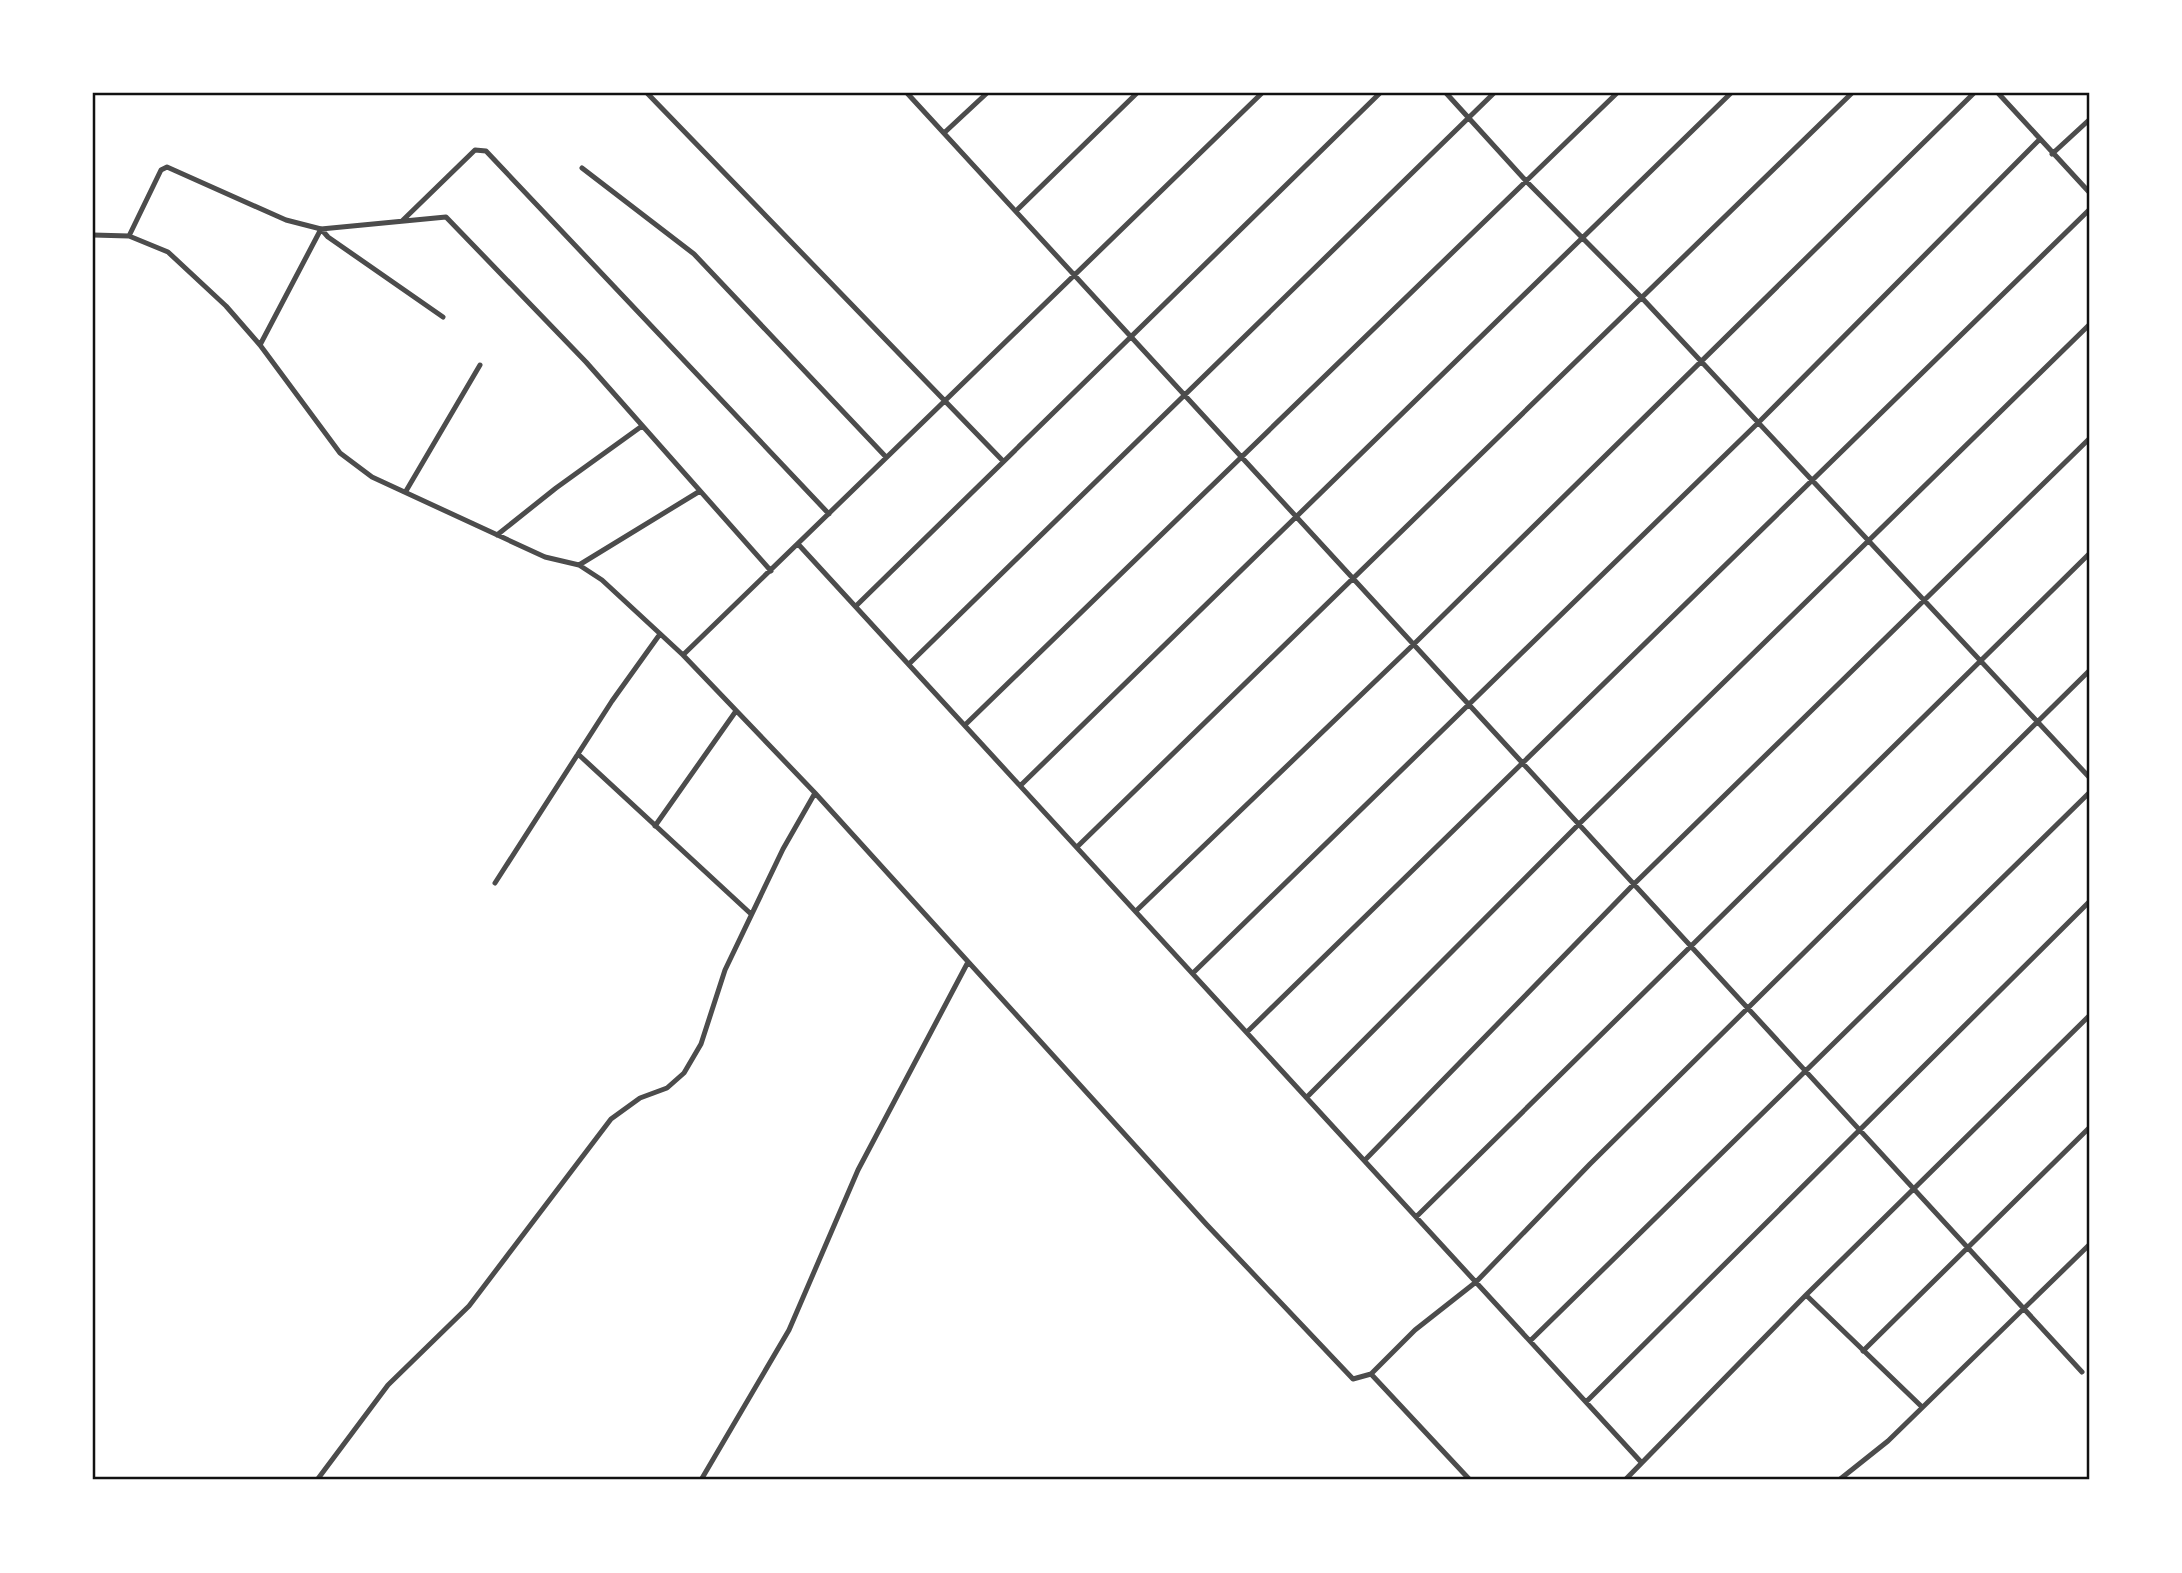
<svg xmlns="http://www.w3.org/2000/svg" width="2182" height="1573" viewBox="0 0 2182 1573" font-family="'Alegreya Sans',sans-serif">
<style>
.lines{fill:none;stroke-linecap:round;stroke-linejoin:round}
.minor{stroke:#4c4c4c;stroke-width:5}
.neatline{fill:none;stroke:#111;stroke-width:2.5}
</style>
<rect width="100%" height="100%" fill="#fff"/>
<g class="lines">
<path class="minor" d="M647,93L1003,461
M907,93L2082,1372
M1446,93L1527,182L1642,298L2089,777
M1998,93L2089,192
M944,133L987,93
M2052,154L2089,120
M582,168L694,254L886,457
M1017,210L1137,93
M402,221L475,150L486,151L829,514
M321,229L328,237L443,317
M93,235L129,236L168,252L226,306L260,345L340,453L372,477L545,557L579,565L602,580L683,655L815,793L1207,1225L1353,1379L1371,1374L1415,1330L1476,1282L1590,1164L2089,671
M129,236L161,170L167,167L286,220L321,229L446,217L586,362L771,571
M260,345L321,229
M406,491L480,365
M497,535L556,488L642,426
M798,544L1641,1462
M579,565L700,491
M857,605L1380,93
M683,655L1262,93
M910,663L1494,93
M966,724L1617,93
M578,754L751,914
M1021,785L1731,93
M655,826L736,711
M1078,846L1852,93
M495,883L612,701L660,634
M1136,911L1414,644L1974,93
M1193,973L1759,422L2040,139
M1247,1032L2089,210
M1307,1097L1579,824L2089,325
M1365,1160L1633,885L2089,439
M1416,1217L2089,554
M1806,1295L1921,1406
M1530,1341L2089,793
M1863,1351L2089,1128
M1371,1374L1470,1480
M1586,1402L2089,902
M317,1480L388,1385L469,1306L611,1119L640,1098L667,1088L684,1073L701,1044L725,970L783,849L815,793
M701,1480L789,1330L858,1170L968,962
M1625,1480L1806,1295L2089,1016
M1839,1480L1888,1441L2089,1245"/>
</g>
<rect width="2182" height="1573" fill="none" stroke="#ffffff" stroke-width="189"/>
<rect x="94" y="94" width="1994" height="1384" class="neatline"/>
</svg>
